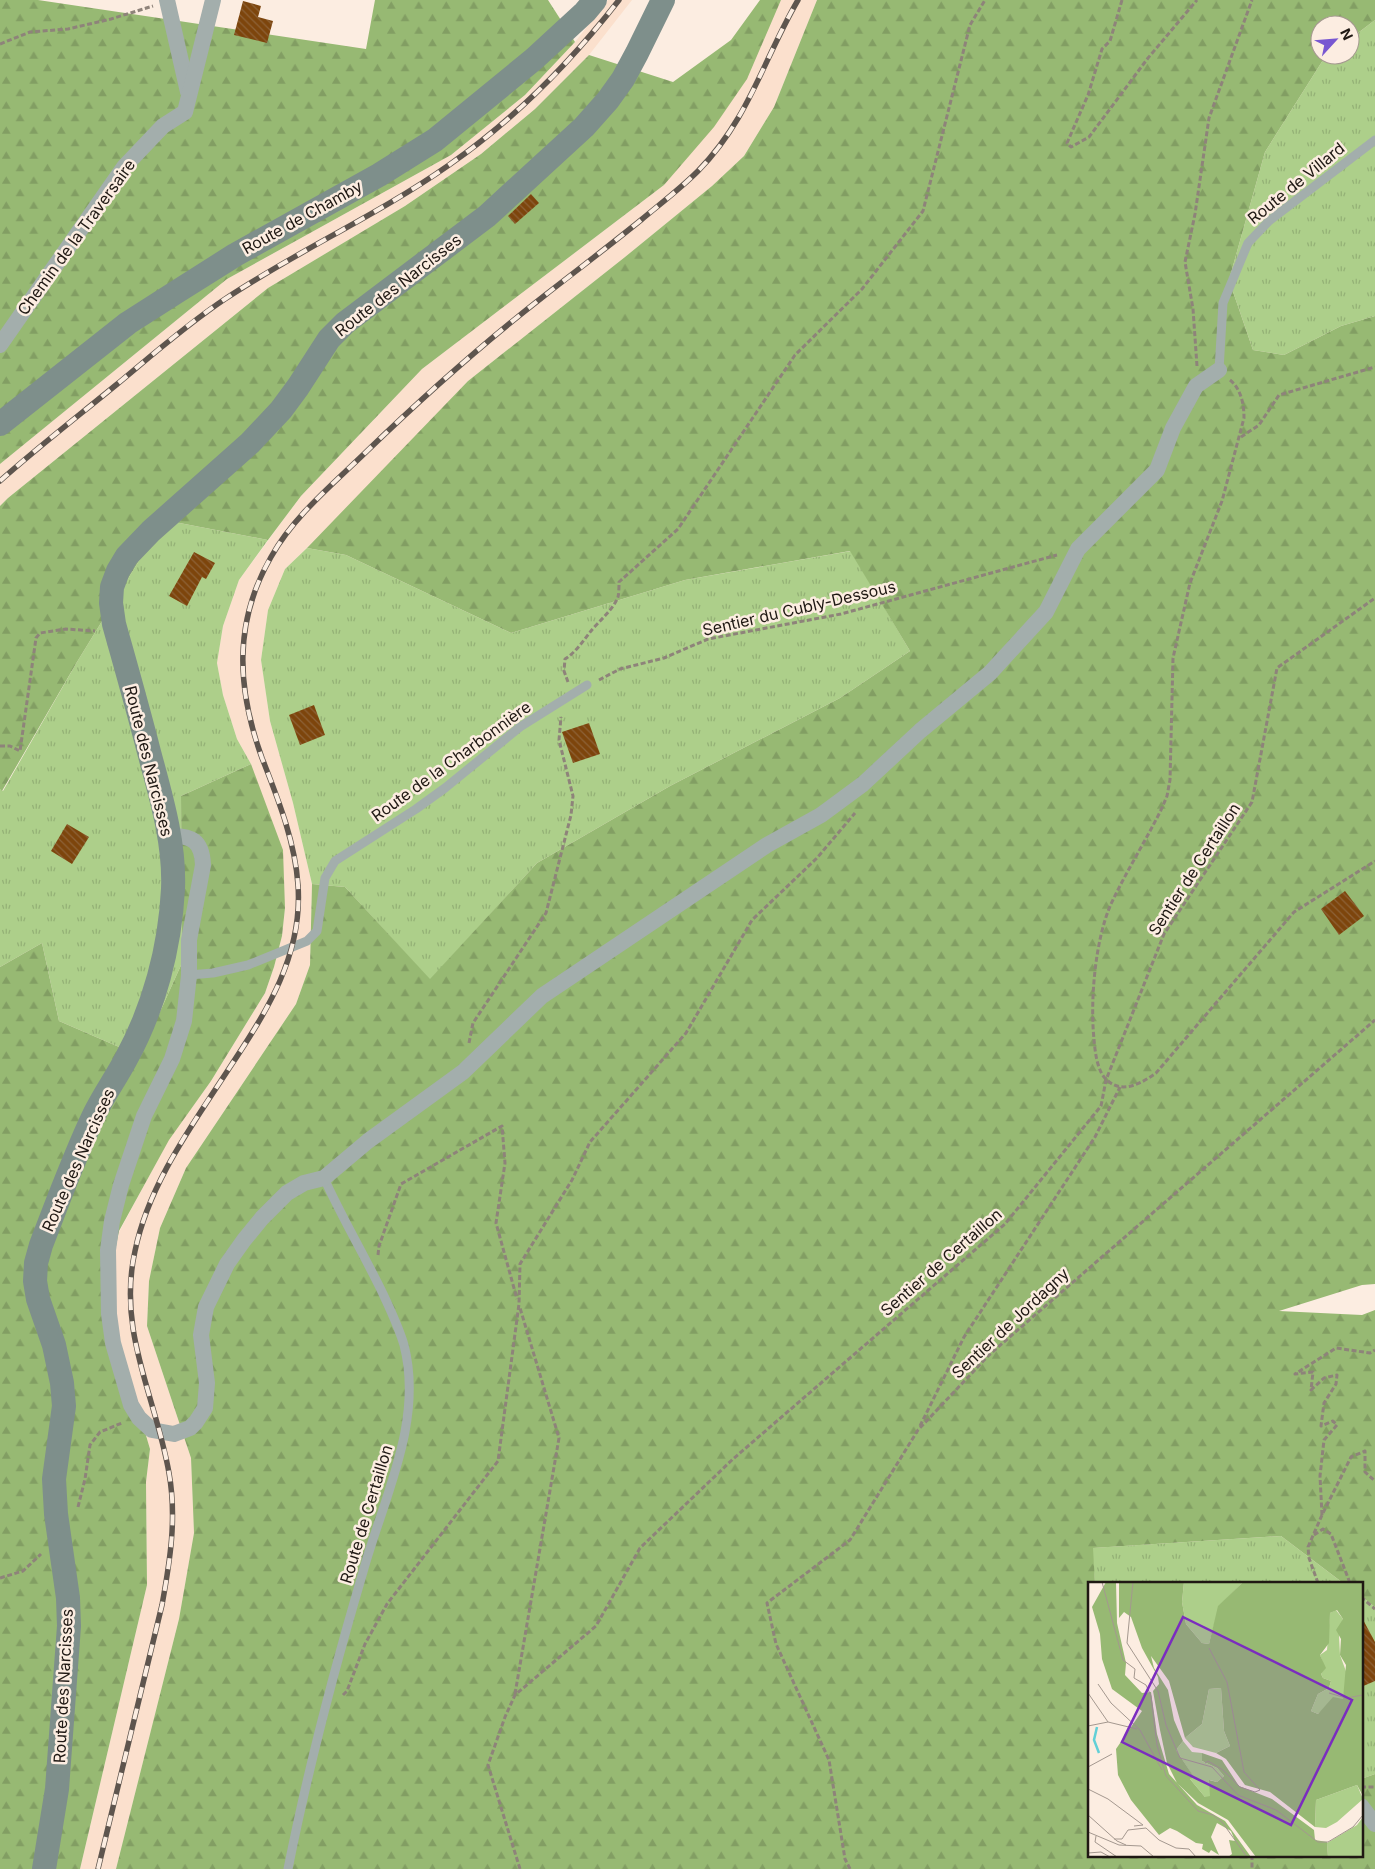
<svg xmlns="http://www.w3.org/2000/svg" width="1375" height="1869" viewBox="0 0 1375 1869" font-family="Inter,sans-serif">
	<defs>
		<pattern id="grass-tufts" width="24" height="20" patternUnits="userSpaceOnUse" patternTransform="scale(1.25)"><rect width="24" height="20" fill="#adcf8a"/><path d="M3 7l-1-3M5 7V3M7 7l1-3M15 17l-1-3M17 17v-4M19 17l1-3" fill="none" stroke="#94b176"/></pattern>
		<pattern id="forest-firs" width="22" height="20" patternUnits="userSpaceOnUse" patternTransform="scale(1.25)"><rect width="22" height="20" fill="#97b973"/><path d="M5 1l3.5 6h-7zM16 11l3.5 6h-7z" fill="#829e63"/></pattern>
		<pattern id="building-back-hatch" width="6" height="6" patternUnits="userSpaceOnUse" patternTransform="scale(1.25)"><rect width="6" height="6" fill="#7d450c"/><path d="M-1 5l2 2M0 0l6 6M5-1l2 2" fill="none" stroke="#8d6237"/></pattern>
	</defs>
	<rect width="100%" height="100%" fill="#fcede1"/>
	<g fill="#fbe0cd">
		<polygon points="608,0 632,0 589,55 535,109 481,154 405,206 268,288 8,498 0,506 0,464 227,279 451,155 525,95 575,42"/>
		<polygon points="781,0 817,0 774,107 744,156 712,186 625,257 468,381 329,527 285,569 268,610 261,660 270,721 293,803 312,884 310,965 296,1004 186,1168 160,1228 149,1281 147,1326 191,1458 194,1533 179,1619 116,1869 80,1869 147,1585 146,1482 150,1449 119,1344 112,1267 119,1232 169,1139 211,1081 265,993 274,967 282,936 285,908 251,764 237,739 223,695 217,663 223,626 239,580 301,496 422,369 664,185 773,16"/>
	</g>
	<g fill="url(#grass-tufts)">
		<polygon points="1375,20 1375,316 1341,326 1284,355 1253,350 1229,280 1265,152 1323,60 1329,55 1350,55 1350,39"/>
		<polygon points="164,520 268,540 239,580 223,626 217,663 223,695 237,739 251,764 181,796 182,963 140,1056 59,1021 42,943 0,967 0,789 3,791 77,662"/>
		<polygon points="307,548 346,555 511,633 685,580 851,551 910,651 840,698 670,786 537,863 430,980 345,887 312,884 293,803 270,721 261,660 268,610 285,569"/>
		<polygon points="1281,1536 1343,1583 1095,1583 1092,1548"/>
		<polygon points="1361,1596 1375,1607 1375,1774 1361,1779"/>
	</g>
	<g fill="url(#forest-firs)">
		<polygon points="0,0 38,0 366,49 375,0 548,0 575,42 525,95 451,155 227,279 0,464"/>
		<polygon points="760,0 781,0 747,79 714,127 664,185 422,369 301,496 268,540 164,520 77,662 2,791 0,789 0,506 8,498 268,288 405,206 481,154 535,109 589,55 673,82 731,40"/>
		<polygon points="817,0 1375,0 1375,20 1350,39 1350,25 1320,25 1320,55 1329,55 1323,60 1265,152 1229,280 1253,350 1284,355 1341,326 1375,316 1375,1284 1362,1285 1279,1311 1362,1315 1375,1310 1375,1607 1361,1596 1361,1583 1343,1583 1281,1536 1093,1548 1095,1583 1089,1583 1089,1855 1361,1855 1361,1779 1375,1774 1375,1869 116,1869 179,1619 194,1533 191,1458 147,1326 149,1281 160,1228 186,1168 296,1004 310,965 312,884 345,887 430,979 537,863 670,786 840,698 910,651 850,551 685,580 511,633 346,555 307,548 468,381 625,257 712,186 744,156 774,107"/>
		<polygon points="251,764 283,850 285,908 282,936 274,967 265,993 211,1081 169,1140 119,1231 112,1267 119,1344 150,1449 146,1482 147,1585 80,1869 0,1869 0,967 42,943 59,1021 140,1056 182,963 181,796"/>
	</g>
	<g fill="url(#building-back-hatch)">
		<polygon points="243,1 261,6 258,17 273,21 267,43 234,35"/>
		<polygon points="531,194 539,203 515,224 508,216"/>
		<polygon points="194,552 215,563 206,579 202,577 187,606 169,596"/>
		<polygon points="314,705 325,735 300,745 289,715"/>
		<polygon points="589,723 600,754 573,763 562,732"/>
		<polygon points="67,824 89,837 72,864 51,851"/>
		<polygon points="1345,891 1364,916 1339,935 1321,909"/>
		<polygon points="1361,1616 1375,1642 1375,1681 1361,1687"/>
	</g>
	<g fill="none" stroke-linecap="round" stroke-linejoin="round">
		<g stroke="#8e837a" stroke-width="3" stroke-dasharray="5 2.5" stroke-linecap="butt">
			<polyline points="1122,0 1110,41 1102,49 1088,95 1067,143 1071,147 1089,137 1148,58 1197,0"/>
			<polyline points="0,44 30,32 68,29 111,19 153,6"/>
			<polyline points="1197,366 1193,309 1185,262 1195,214 1209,118 1252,0"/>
			<path d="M1230,380C1241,389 1244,404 1244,418L1222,501L1190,583L1173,658L1170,780L1167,796L1161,810C1145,842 1126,872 1111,904C1095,940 1090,1001 1094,1039C1095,1051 1097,1073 1108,1081C1123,1094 1142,1083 1156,1073L1294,912L1375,861"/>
			<polyline points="1241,437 1259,425 1279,395 1375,367"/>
			<polyline points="599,680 620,669 664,658 708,639 841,614 1057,555"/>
			<path d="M568,682L564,671L565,659C576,652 583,641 591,631C599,621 613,610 618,597C619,593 619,586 619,582L678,529L795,355L862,289L923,211L970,25L985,0"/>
			<polyline points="0,746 10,746 20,751 36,638 40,633 66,629 95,631"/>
			<polyline points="469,1043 473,1023 546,913 571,815 573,796 559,740 561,717"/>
			<polyline points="378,1255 379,1246 401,1184 502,1126 505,1163 496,1223 517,1299"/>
			<polyline points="920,1426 964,1337 1095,1137 1120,1087"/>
			<polyline points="78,1507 85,1479 90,1445 100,1432 122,1423"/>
			<polyline points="1322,1515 1320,1476 1324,1440 1337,1425 1333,1421 1321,1426 1324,1403 1336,1384 1337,1375 1324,1378 1311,1390 1313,1372 1295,1374 1336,1348 1370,1353 1375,1350"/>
			<polyline points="1314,1535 1323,1529 1331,1534 1350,1583"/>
			<polyline points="0,1578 23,1571 41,1554"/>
			<polyline points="1318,1583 1309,1558 1308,1547 1322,1515 1351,1457 1365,1451 1365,1472 1375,1481"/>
			<polyline points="1361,1597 1375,1609"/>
			<polyline points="515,1694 559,1438 520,1308"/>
			<polyline points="343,1695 347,1691 365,1644 387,1604 498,1461 519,1304 520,1264 572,1180 590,1142 686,1033 752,920 817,858 855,813"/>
			<polyline points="1361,1787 1375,1787"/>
			<polyline points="1252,1855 1252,1869"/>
			<polyline points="520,1869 488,1765 505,1717 515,1695 596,1626 640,1548 733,1459 1005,1224 1101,1106 1106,1080 1164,934 1252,802 1277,668 1375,598"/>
			<polyline points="850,1869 845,1859 829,1760 776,1644 767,1603 850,1540 918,1430 989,1355 1375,1020"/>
		</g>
		<g stroke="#a3aeac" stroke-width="9">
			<polyline points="1219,370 1223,303 1248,243 1269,221 1375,140"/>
			<polyline points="189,975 213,973 248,965 307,941 317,931 325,878 335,861 416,809 445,788 520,727 587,685"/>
			<path d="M288,1869C308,1769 334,1670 363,1572C383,1499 424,1422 404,1345C399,1328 391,1311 384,1296C365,1256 342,1218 324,1178"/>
		</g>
		<g stroke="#a3aeac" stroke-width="16">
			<polyline points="167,0 188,92"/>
			<polyline points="0,345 124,167 163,126 185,112 213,0"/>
			<path d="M169,836C192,835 202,841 203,865L189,940V975L184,1021L172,1059L144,1116L121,1185L112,1221L108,1250L109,1314L113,1343L131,1405L139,1418L152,1430L174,1434L190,1428L196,1422L205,1408L207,1383L201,1335L206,1307L227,1264L244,1240L262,1218L287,1193L304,1183L324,1178L368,1141L463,1072L542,996L767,845L821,815L863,784L920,731L990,673L1046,612L1078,549L1157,470L1173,428L1196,386L1219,370"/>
			<polyline points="1361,1806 1375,1824"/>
		</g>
		<g stroke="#7e8f8b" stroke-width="24">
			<polyline points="0,424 128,323 178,291 235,255 379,175 435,140 534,59 585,12 595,0"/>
			<path d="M44,1869L57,1789L69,1626L68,1598L56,1514L54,1479L64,1406L62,1383L54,1345L38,1299L35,1281L36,1263L41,1245C58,1201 74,1157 94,1115C103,1096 116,1078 126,1059C154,1008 170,948 173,889C175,843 161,797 149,752C138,709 126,667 114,624L111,603L112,587L118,571L127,556L151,531L250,443L281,410L298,387L329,339L345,323L487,216L584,127L608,100L623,79L637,53L663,0"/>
		</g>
		<defs>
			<g id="rail">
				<path d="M0,481C37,448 77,417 116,385C151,356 186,325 225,299C297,251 378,215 449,165C515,119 570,63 619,0"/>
				<path d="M98,1869L162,1605C170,1561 177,1518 169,1473C156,1397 117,1332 135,1251C149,1183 193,1124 230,1067C267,1011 303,955 298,885C295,841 278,799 262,758C237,689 233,623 271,557C294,516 332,485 366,452C423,397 481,345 544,296C576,271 609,246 641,220C660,204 680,189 698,171C749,119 763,60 798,0"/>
			</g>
		</defs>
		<use href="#rail" stroke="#5e554e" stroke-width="5.5"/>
		<use href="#rail" stroke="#fcede1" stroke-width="4" stroke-dasharray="11" stroke-linecap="butt"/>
	</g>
	<g text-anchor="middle" stroke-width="5" stroke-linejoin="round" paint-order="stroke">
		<g font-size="16" fill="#1f1813" stroke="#fcede1">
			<text transform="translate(1296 183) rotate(-39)" y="6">Route de Villard</text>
			<text transform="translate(302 217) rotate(-29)" y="6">Route de Chamby</text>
			<text transform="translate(76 237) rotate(-54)" y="6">Chemin de la Traversaire</text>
			<text transform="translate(398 285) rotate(-38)" y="6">Route des Narcisses</text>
			<text transform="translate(799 608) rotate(-13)" y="6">Sentier du Cubly-Dessous</text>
			<text transform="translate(149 761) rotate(76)" y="6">Route des Narcisses</text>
			<text transform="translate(451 761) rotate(-36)" y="6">Route de la Charbonnière</text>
			<text transform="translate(1194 869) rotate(-57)" y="6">Sentier de Certaillon</text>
			<text transform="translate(78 1160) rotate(-66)" y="6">Route des Narcisses</text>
			<text transform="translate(941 1262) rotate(-41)" y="6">Sentier de Certaillon</text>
			<text transform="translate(1010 1323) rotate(-43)" y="6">Sentier de Jordagny</text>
			<text transform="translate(366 1514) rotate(-73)" y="6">Route de Certaillon</text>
			<text transform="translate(63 1686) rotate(-87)" y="6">Route des Narcisses</text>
		</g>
	</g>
	<g transform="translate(1088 1582)">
		<rect width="275" height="275" fill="#fcede1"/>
		<path d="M96,0H155L131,24L121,62L114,61L98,42L94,20ZM248,28L255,37L251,54L252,73L259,92L255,117L243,121L230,132L223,129L230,112L241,106L243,99L235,96L233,92L237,86L232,73L239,68L242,31ZM133,106L136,149L142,164L128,171L105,165L97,156L114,142L121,107ZM95,159L104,170L114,171V179L129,186L136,194L129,200L122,198V215H117L102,197L105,194L88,168ZM269,203L275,217L249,240L238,246L227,245L228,218ZM275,235V275H240L239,261L269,243Z" fill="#adcf8a"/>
		<path d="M18,0H28L29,41L38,81L37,93L54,111L63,110L69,152L81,192L109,223L137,239L163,275H140L144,272L141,258L147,259L143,249L129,241L123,255L131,273L123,268L121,271L114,267L115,262L108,261L89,249L82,246L71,253L43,218L30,193L28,167L54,129L24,107L14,77L12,52L4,25ZM31,0H96L94,20L98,42L114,61L121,62L130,24L155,0H275V214L269,203L228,218L227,245L182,210L157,203L138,177L128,171L142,164L136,149L133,106L121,107L114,142L97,156L81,99L63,74L66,86L80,108L86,138L95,159L88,168L106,195L102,197L117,215L122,214L121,198L129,200L136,194L129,186L114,179V171L134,178L151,204L184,217L226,248L227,258L239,260L240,275H168L140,238L110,221L89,201L79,181L72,148L65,109L71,102L70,95L54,66L43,35L36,30L31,36ZM249,28L255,37L248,48L253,57L252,73L258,83L255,117L245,115L230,132L223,129L230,112L241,106L243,99L235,96L233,92L238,86L232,73L241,61L242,31Z" fill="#97b973" fill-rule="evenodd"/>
		<path fill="none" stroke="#62d0d7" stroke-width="2.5" d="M9,145L6,158L11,171"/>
		<path fill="none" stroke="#a4988f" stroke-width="1" d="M14,0L35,78L47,87M45,0L39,61L70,109L78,143L92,176L124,185L150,213L188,228L230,260H240L265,245L275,233M47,87L46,96L58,103L63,114L69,163L78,194L110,229L125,233L134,240L159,275M10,102L23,121L52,148L74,188M0,111L20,140M241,111L258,116L275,113M0,144L20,140L49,147M117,181L120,179L135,188L152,205L167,210L172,208L156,190L139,100L121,66M0,185L24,172M0,207L20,217L55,243L46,244M0,233L29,259L38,263M0,250L31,263L53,264L66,275M8,254L7,260L29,275M26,257H34L40,248L58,246L71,258L88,266L101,267L108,275M0,271L13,270L22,275"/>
		<path fill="#7b2cbf" fill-opacity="0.15" stroke="#7b2cbf" stroke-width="2.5" d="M95,35L264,118L203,243L34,160Z"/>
		<rect width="275" height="275" fill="none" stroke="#1f1813" stroke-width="2.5"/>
	</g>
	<g transform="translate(1335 40) rotate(64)"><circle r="24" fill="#fcede1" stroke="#a4988f"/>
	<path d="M0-4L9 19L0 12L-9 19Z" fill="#7857d1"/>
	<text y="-8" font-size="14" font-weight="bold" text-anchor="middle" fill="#1f1813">N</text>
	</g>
</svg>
